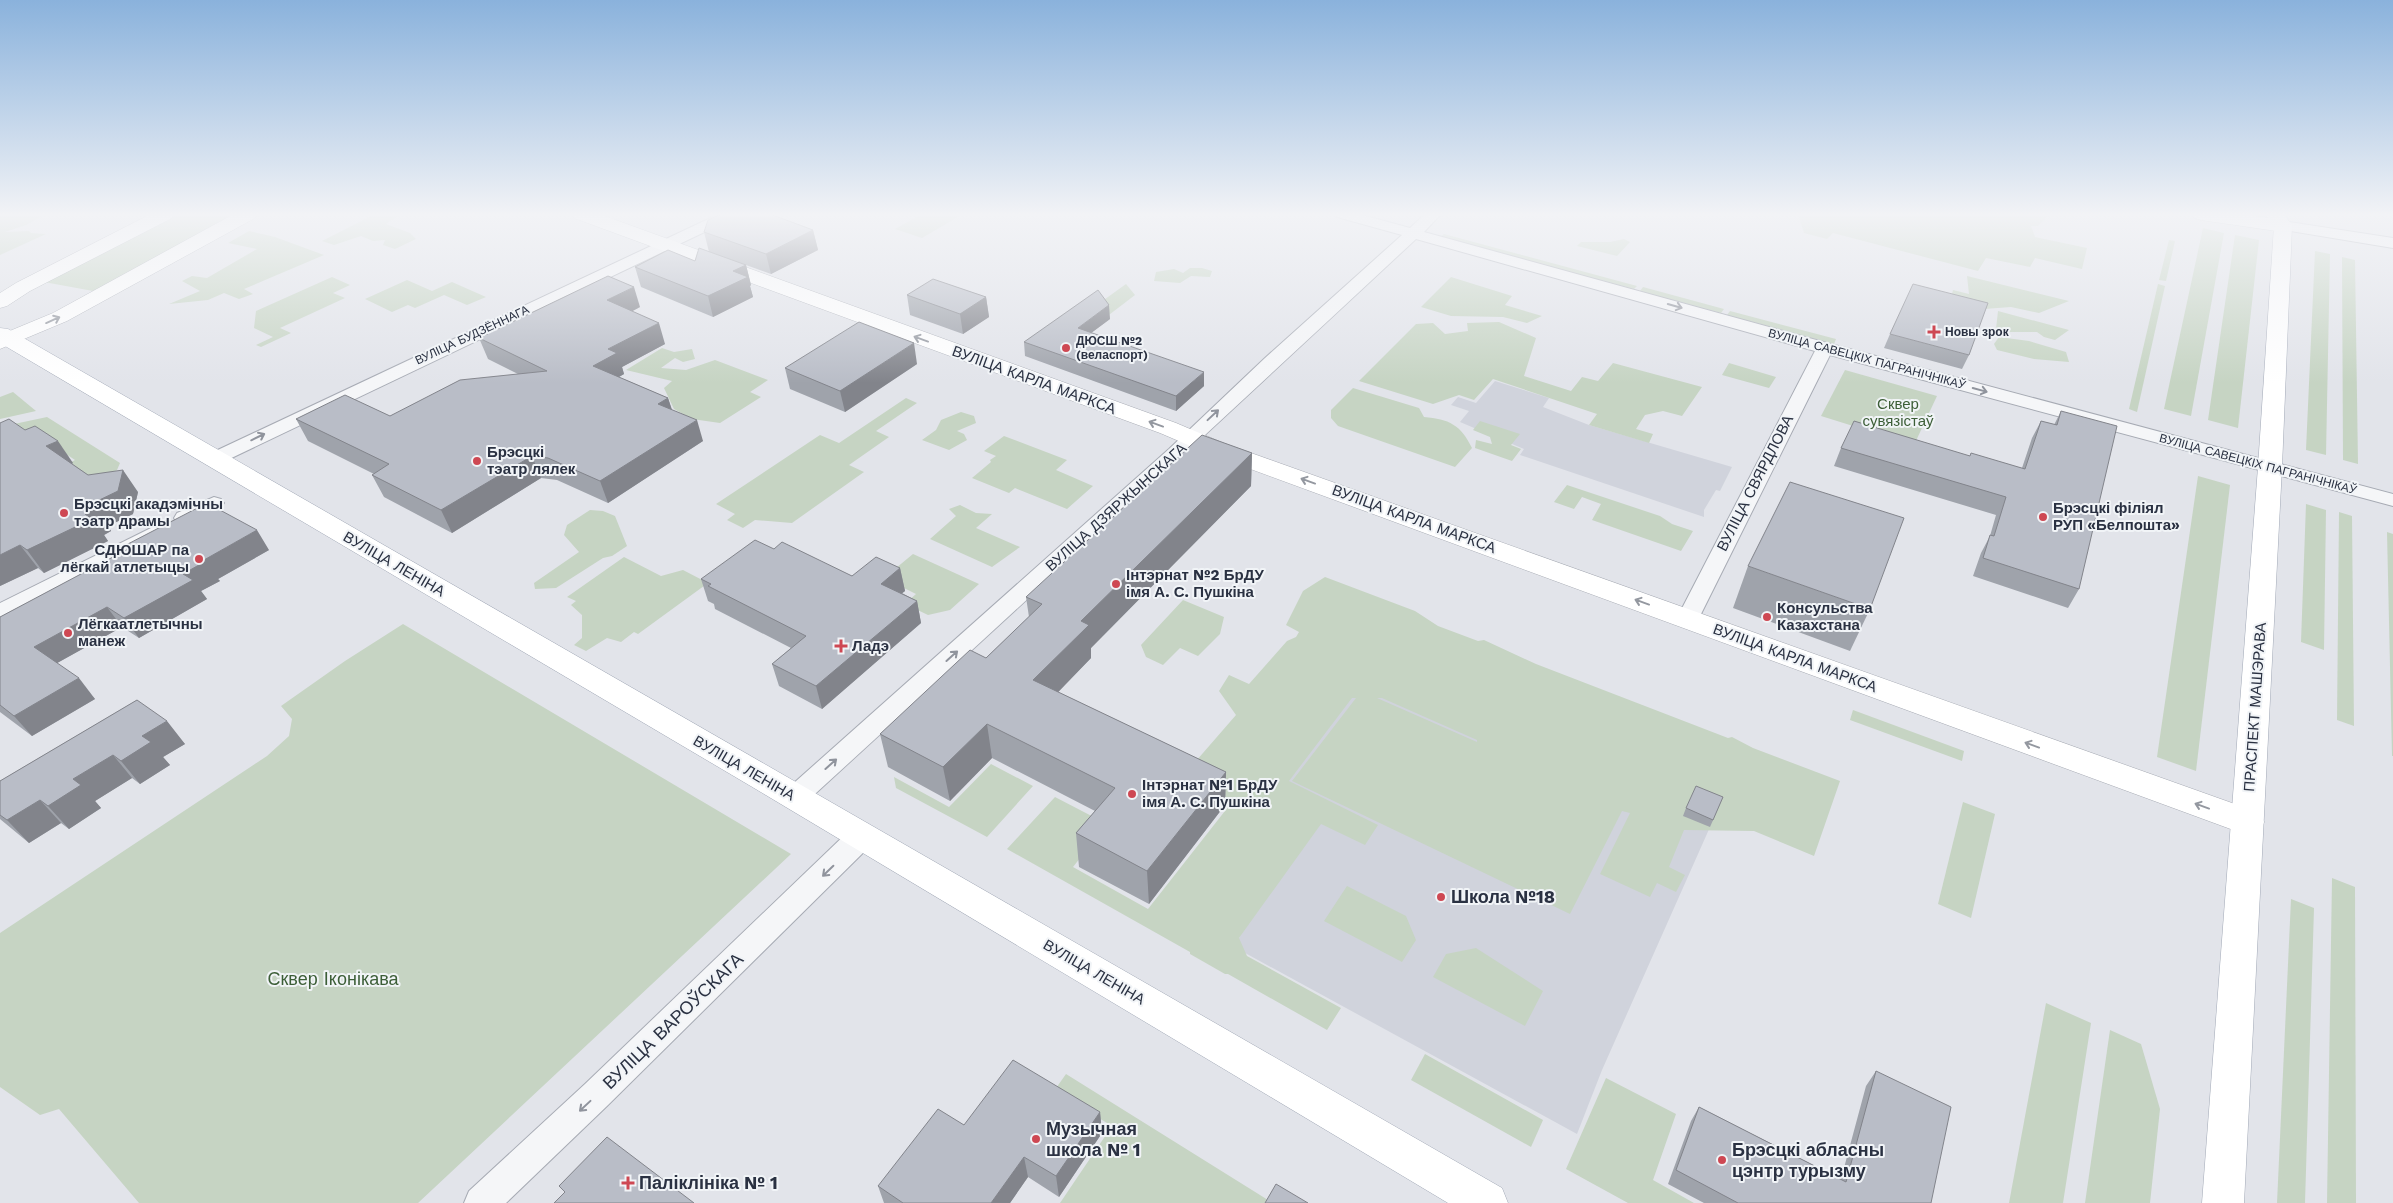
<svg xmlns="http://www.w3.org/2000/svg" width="2393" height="1203" viewBox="0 0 2393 1203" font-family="'Work Sans',sans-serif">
	<rect width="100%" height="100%" fill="#e2e4ea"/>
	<g fill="#d0d3dc">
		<polygon points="1495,381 1549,398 1543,407 1589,425 1732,467 1720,491 1716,490 1704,510 1704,517 1520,455 1524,449 1460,422 1469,411 1451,405 1458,397 1476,403"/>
		<polygon points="1366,677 1710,827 1602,1070 1577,1134 1236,948 1288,781"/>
	</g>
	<g fill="#c6d4c3" fill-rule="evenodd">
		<polygon points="3,214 46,214 26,225 5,232 29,231 31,233 46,234 0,255 0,216"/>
		<polygon points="176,214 235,214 93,291 44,282"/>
		<polygon points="375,214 400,214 386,224 410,233 416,239 395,249 383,245 385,240 373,241 361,236 334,245 322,241"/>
		<polygon points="922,214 963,214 922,238 895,229"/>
		<polygon points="1798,214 2044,214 2047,217 2038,226 2031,226 2035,237 2087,248 2082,269 2035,258 2030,267 1986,258 1978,271 1833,233 1827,239 1804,233"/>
		<polygon points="2203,228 2224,233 2191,416 2164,409"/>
		<polygon points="249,231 275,237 324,255 244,289 253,294 239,299 224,293 208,300 169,304 200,291 182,281 192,276 207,278 257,249 228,243"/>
		<polygon points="1444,234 1637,286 1634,289 1440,237"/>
		<polygon points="2235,235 2259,240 2238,428 2208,420"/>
		<polygon points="1624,239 1630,242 1617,256 1577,246 1581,242 1610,242"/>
		<polygon points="2169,240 2175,241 2166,281 2159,280"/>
		<polygon points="2315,251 2330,254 2326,455 2306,450"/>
		<polygon points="2342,257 2355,260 2358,464 2343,460"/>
		<polygon points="1190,268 1202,268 1212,271 1210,277 1191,276 1180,283 1154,281 1156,272 1174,269 1183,273"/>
		<polygon points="1967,276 2069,301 2039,313 2011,307 1984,309 1951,298 1953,290 1969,294"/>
		<polygon points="332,277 350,285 333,293 345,298 280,328 291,333 261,347 256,345 273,337 254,328 256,311"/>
		<polygon points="1451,277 1512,296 1505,305 1542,316 1527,323 1503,317 1451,316 1421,307"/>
		<polygon points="407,280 432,291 452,282 486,297 467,305 444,295 415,308 408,305 392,312 365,299"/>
		<polygon points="1126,284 1135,295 1101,321 1083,315"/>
		<polygon points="2158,284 2165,286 2137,412 2129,409"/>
		<polygon points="1643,287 1724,309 1721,313 1640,291"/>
		<polygon points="1730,311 1836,339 1834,344 1727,315"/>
		<polygon points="1998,311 2069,330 2055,340 2044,337 2037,332 2001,332 1996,329"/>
		<polygon points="1499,322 1536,338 1524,376 1571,391 1582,377 1598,381 1613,363 1702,387 1682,416 1663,411 1645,415 1636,429 1653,434 1649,443 1589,425 1597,414 1493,379 1474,400 1459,395 1433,404 1359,381 1416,324 1433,323 1445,334 1468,331 1467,323"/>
		<polygon points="1999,337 2029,341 2066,352 2069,362 2034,359 1997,350 1994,344"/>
		<polygon points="662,348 674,352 692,349 695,359 683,362 675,358 661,368 686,370 715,360 768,380 750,392 761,397 720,423 692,419 674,409 664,388 672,381 626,370"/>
		<polygon points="1729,363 1776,377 1769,388 1722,375"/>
		<polygon points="1845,370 1937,396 1914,445 1821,416"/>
		<path d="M1353,388L1419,408L1424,417C1449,419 1461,425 1472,448L1455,467L1338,426L1331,418V410Z"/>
		<polygon points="13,392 36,411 0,419 0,397"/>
		<polygon points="906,398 917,403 876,431 889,437 849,465 864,472 792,523 755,520 743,528 727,520 735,514 716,504 820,435 839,443"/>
		<polygon points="961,412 974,416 976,423 957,431 964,434 967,440 949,450 922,440 936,430 941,420"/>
		<polygon points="47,417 120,463 117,470 92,485 64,466 75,460 51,444 0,427"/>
		<polygon points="1480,421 1520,434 1511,445 1521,449 1512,461 1475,448 1476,440 1492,444 1490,437 1473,430"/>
		<polygon points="1004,436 1067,460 1056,470 1093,486 1067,509 1015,488 1009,493 972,478 991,462 990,460 996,456 984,451"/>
		<polygon points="2198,476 2230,485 2196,771 2157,757"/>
		<polygon points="1567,485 1660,516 1672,524 1693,531 1681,551 1592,520 1601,504 1582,497 1574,509 1554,502"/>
		<polygon points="2306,504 2326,510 2324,650 2301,642"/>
		<polygon points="960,505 976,513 992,514 976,528 1020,547 992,567 930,539 956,516 949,509"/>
		<polygon points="590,510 603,511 615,516 627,546 612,556 603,558 556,588 535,589 534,583 579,552 564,535 567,525"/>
		<polygon points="2339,512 2352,516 2354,726 2337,720"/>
		<polygon points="2387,532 2393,534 2393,756 2392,756"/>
		<polygon points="913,554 979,584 950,610 928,615 905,604 916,594 884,578"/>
		<polygon points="624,557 661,576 683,570 708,583 638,634 634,632 621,642 607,638 586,651 574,645 582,638 582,615 571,605 576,601 567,597"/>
		<path d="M1325,577L1415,611L1438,626L1478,641L1484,640L1536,664L1728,738L1732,737L1753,748L1840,781L1814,856L1754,831L1684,830L1669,867L1685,875L1676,892L1657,883L1650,897L1600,874L1630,813L1622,811L1570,914L1292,781L1356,698H1352L1289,781L1378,825L1365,845L1321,824L1239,938L1247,956L1341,1008L1327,1030L1228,974H1225L1190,954V952L1007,849L1055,797L1107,824L1073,867L1148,909L1232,802L1183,776L1236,715L1219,691L1229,675L1249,684L1287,641L1296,637L1299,632L1286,625L1303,591ZM1377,698H1382L1477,740V742Z"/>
		<polygon points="1183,600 1224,617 1220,634 1198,656 1180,648 1163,665 1146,657 1141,645"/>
		<polygon points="403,624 791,854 418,1203 139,1203 59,1109 40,1115 0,1087 0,933 267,756 289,736 292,719 281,706 345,661"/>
		<polygon points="1853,710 1964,751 1962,761 1850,720"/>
		<polygon points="991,764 1033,786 987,837 896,788 894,777 949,807"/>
		<polygon points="1963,802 1995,814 1971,918 1938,904"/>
		<polygon points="2332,878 2355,887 2356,1203 2327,1203"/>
		<polygon points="1347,886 1406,916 1416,940 1402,962 1324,921"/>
		<polygon points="2291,899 2314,908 2305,1203 2277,1203"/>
		<polygon points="1476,948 1543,991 1525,1026 1433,977 1446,954"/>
		<polygon points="2046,1003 2091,1023 2063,1203 2009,1203"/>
		<polygon points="2110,1030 2141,1044 2160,1109 2150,1203 2085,1203"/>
		<polygon points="1425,1054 1543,1120 1531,1147 1411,1080"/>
		<polygon points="1066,1074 1273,1203 1060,1203 1112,1126 1054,1091"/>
		<polygon points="1606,1078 1676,1114 1653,1180 1694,1203 1628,1203 1566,1169"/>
	</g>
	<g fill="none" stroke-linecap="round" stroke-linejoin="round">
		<defs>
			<g id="street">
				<polygon points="719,214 738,214 736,217 221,463 214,465 207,463 204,459 207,455"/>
				<path d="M1335,214H1359L1410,228L1425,214H1441L1424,232L1831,344L2393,494V506L1830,355L1699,618L1696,623L1688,626L1680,623L1677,618L1815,351L1416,239C1213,428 1009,617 804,804L795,807L786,804L782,797L786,790L1169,449L1265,358L1402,235L1337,217Z"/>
				<polygon points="2283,221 2393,238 2393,248 2278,229 2275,226"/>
				<polygon points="214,497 221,499 224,503 221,507 191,523 184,524 177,523 174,518 177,513"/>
				<polygon points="153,527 160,529 164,534 160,539 0,620 0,603"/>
				<polygon points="862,825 872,828 875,836 872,844 607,1106 506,1203 464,1203 469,1191 585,1084 852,828"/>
			</g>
			<g id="secondary">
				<polygon points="151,214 174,214 172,218 30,291 7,306 0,308 0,293 16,283"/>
				<polygon points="234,214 257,214 255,218 67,321 0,349 0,335 53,313"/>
				<polygon points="572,214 599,214 1176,423 1223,443 2260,813 2264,822 2260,831 2248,835 2236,831 1207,453 1160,433 574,218"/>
				<polygon points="2192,214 2240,214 2283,220 2290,222 2292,226 2290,230 2283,232 2201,220 2194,218"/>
			</g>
			<g id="primary">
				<polygon points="2265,214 2284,214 2292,226 2282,467 2244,1203 2202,1203 2258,467 2274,226"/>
				<polygon points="0,328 8,329 1502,1188 1508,1203 1448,1203 754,788 0,343"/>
			</g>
		</defs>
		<use href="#street" stroke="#a7abb4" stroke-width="2"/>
		<use href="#secondary" stroke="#a7abb4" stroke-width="1"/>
		<use href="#primary" stroke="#a1a8b6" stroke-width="1"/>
		<use href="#street" fill="#f5f6f8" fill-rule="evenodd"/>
		<use href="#secondary" fill="#fff" fill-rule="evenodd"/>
		<use href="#primary" fill="#fff" fill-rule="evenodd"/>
	</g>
	<g fill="#9fa3ab">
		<polygon points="813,230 818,250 771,274 746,265 751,285 750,286 753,297 713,317 641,287 635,267 695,261 709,252 704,232"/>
		<polygon points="907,295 986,297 989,317 963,334 910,315"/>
		<polygon points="640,307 632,311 665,344 622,367 624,374 619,377 668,398 672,410 703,441 608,503 557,480 541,478 452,533 384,497 372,475 374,474 308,441 296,419 390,416 518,374 488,359 479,338"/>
		<polygon points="1110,319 1091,333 1204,386 1176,411 1025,356 1024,342"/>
		<polygon points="1890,334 1969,355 1962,369 1884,348"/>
		<polygon points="917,364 845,412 790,389 785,368"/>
		<polygon points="2061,411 2079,589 2068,608 1973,576 1981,553 1990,536 1996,515 1834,466 1841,448 1970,456 2022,468 2032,438 2041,421 2054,425"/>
		<polygon points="0,423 73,463 72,464 88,475 138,492 133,514 108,526 111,531 104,535 108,541 44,573 38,568 0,586"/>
		<polygon points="1252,453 1251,486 1091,648 1091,658 1058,692 1226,772 1225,805 1149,904 1079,867 1076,833 1095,811 992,758 950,801 888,767 880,734 986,658 1029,617 1026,597"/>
		<polygon points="124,546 269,550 218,579 220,581 201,591 207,599 139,638 122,627 57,663 95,699 32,736 0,712 0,617 127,550"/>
		<polygon points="774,549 852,576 900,568 905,591 902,593 917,601 921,623 822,709 779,686 772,664 791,648 715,609 714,604 708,601 701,579"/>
		<polygon points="1748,566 1870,609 1850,651 1733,608"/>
		<polygon points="137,700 185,744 163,757 170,765 140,784 132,778 95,801 101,808 69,829 61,823 29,843 0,819 0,781"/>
		<polygon points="1723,797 1710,827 1683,816 1686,808"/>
		<polygon points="1876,1071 1931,1203 1704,1203 1668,1184 1691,1121 1699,1107 1841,1179 1866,1086"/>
		<polygon points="1100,1112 1102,1133 1059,1197 1028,1177 1010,1203 884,1203 878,1186 964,1125"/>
	</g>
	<g fill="#82848b">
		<polygon points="813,230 818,250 771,274 766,254"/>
		<polygon points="746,265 751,285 750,286 753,297 713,317 708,296 733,271"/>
		<polygon points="634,287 640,307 614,321 607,300"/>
		<polygon points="986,297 989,317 963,334 960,314"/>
		<polygon points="1109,305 1110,319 1079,342 1078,328"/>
		<polygon points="659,323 665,344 622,367 624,374 601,387 593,366 608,349"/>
		<polygon points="914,343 917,364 845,412 840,391"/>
		<polygon points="1204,372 1204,386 1176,411 1176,396"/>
		<polygon points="668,398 675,419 658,404"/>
		<polygon points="697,420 703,441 608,503 600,481"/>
		<polygon points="58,441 73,463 62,468 46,446"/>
		<polygon points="1252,453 1251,486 1091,648 1091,658 1037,714 1033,680 1081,621"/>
		<polygon points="532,456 541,478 452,533 441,510"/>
		<polygon points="123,470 138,492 133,514 108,526 111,531 104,535 108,541 44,573 27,550 85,514 89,505"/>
		<polygon points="257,530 269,550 218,579 220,581 201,591 207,599 139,638 124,618 183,574 204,560"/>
		<polygon points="20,545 38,568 0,586 0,555"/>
		<polygon points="900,568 905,591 886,606 881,584"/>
		<polygon points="917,601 921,623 822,709 816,686"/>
		<polygon points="107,607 122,627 50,667 34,647"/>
		<polygon points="79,678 95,699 32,736 14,716"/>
		<polygon points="167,721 185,744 163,757 170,765 140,784 121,761 142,736"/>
		<polygon points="987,724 992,758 950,801 943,767"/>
		<polygon points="113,755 132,778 95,801 101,808 69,829 48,806 73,779"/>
		<polygon points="1226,772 1225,805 1149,904 1147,871"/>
		<polygon points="40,800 61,823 29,843 7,820"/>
		<polygon points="1100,1112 1102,1133 1059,1197 1056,1176"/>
		<polygon points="1024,1157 1028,1177 1010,1203 991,1203"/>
	</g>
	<g fill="#b9bdc7" stroke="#82848b">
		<polygon points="721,214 770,214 813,230 766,254 704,232 708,220"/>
		<polygon points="699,248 746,265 733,271 748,277 708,296 635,267 668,250 695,261"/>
		<polygon points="608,276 634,287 607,300 659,323 608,349 617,353 593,366 668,398 658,404 697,420 600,481 548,458 532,456 441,510 372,475 389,464 296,419 345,395 390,416 460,380 547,371 479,338"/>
		<polygon points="933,279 986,297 960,314 907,295"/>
		<polygon points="1913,284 1988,303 1969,355 1890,334"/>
		<polygon points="1098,290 1109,305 1078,328 1204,372 1176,396 1024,342"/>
		<polygon points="859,322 914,343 840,391 785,368"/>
		<polygon points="2061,411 2117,426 2079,589 1983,558 1990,535 1994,536 2006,497 1841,448 1854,421 1970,456 1971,453 2025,469 2041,421 2057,425"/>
		<polygon points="9,419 25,430 35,426 58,441 46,446 88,475 123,470 118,491 89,505 95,509 85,514 92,519 27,550 20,545 0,555 0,423"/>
		<polygon points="1202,435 1252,453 1081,621 1089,625 1033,680 1226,772 1147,871 1076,833 1115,788 987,724 943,767 880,734 970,650 986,658 1042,604 1026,597"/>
		<polygon points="1790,482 1904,518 1870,609 1748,566"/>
		<polygon points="207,503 257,530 204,560 206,561 183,574 193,580 124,618 107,607 34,647 79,678 14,716 0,705 0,617 128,549 124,546"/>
		<polygon points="755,540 774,549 782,542 852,576 876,557 900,568 881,584 917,601 816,686 772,664 806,636 708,586 711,584 701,579"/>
		<polygon points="137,700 167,721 142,736 151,742 121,761 113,755 73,779 81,785 48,806 40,800 7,820 0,815 0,781"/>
		<polygon points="1696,786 1723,797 1713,820 1686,808"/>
		<polygon points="1013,1060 1100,1112 1056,1176 1024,1157 991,1203 903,1203 878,1186 938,1109 964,1125"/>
		<polygon points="1876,1071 1951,1107 1931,1203 1738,1203 1676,1170 1699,1107 1846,1182"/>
		<polygon points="607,1137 694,1203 554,1203 565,1192 559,1186"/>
		<polygon points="1276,1184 1308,1203 1265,1203"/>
	</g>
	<defs><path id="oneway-shaft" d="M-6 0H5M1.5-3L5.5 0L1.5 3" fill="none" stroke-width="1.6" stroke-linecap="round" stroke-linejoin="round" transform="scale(1.25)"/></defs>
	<g stroke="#90949d">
		<use href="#oneway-shaft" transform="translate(1675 306) rotate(16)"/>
		<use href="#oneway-shaft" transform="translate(1980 390) rotate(15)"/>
		<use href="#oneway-shaft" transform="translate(1213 415) rotate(-43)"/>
		<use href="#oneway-shaft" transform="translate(258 437) rotate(-26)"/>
		<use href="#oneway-shaft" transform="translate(952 656) rotate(-42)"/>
		<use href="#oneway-shaft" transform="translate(831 764) rotate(-42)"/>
		<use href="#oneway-shaft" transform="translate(828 871) rotate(136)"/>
		<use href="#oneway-shaft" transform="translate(585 1106) rotate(137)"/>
	</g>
	<g stroke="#9498a0">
		<use href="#oneway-shaft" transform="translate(53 320) rotate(-24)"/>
		<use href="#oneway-shaft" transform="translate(921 339) rotate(-160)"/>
		<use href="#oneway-shaft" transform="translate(1156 424) rotate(-160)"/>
		<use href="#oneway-shaft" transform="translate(1308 481) rotate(-160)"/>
		<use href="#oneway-shaft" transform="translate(1642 602) rotate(-160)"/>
		<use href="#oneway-shaft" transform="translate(2032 745) rotate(-160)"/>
		<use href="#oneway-shaft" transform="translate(2202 806) rotate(-160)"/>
	</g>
	<linearGradient id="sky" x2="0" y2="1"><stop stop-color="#8ab2dc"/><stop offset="0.56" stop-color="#f2f3f6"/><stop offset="1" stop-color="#f2f3f6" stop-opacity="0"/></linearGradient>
	<rect width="2393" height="383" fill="url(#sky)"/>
	<g fill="#ce4853" stroke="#f1f4f7" stroke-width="2">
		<path d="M1931.5 324.5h5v5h5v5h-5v5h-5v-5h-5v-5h5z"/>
		<circle cx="1066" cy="348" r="5"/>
		<circle cx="477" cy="461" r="5"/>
		<circle cx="64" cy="513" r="5"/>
		<circle cx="2043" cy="517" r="5"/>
		<circle cx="199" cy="559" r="5"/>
		<circle cx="1116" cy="584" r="5"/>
		<circle cx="1767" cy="617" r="5"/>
		<circle cx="68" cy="633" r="5"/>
		<path d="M838.5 638.5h5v5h5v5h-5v5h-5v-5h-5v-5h5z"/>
		<circle cx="1132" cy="794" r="5"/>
		<circle cx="1441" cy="897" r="5"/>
		<circle cx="1036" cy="1139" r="5"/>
		<circle cx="1722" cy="1160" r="5"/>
		<path d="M625.5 1175.5h5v5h5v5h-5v5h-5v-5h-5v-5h5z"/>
	</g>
	<g text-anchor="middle" stroke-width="4" stroke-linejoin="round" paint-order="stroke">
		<g font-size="12" font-weight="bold" fill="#2a3142" stroke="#f1f4f7" text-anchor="start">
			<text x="1945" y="336">Новы зрок</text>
			<text x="1076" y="345">ДЮСШ №2<tspan x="1076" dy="14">(веласпорт)</tspan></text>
		</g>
		<g font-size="12" fill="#2a3142" stroke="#f1f4f7">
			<text transform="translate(472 335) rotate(-25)" y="4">ВУЛІЦА БУДЗЁННАГА</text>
			<text transform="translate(1867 359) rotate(15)" y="4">ВУЛІЦА САВЕЦКІХ ПАГРАНІЧНІКАЎ</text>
			<text transform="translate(2258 464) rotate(15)" y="4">ВУЛІЦА САВЕЦКІХ ПАГРАНІЧНІКАЎ</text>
		</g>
		<g font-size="15" fill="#2a3142" stroke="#f1f4f7">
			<text transform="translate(1034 380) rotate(20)" y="5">ВУЛІЦА КАРЛА МАРКСА</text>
			<text transform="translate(1755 483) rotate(-63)" y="5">ВУЛІЦА СВЯРДЛОВА</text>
			<text transform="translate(1116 507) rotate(-42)" y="5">ВУЛІЦА ДЗЯРЖЫНСКАГА</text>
			<text transform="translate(1414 519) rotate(20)" y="5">ВУЛІЦА КАРЛА МАРКСА</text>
			<text transform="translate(394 564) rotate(30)" y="5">ВУЛІЦА ЛЕНІНА</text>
			<text transform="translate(1795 658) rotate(20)" y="5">ВУЛІЦА КАРЛА МАРКСА</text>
			<text transform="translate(2255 707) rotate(-86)" y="5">ПРАСПЕКТ МАШЭРАВА</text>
			<text transform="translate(744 768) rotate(30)" y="5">ВУЛІЦА ЛЕНІНА</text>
			<text transform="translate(1094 972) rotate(30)" y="5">ВУЛІЦА ЛЕНІНА</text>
		</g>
		<g font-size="15" fill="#3c5e37" stroke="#f1f4f7">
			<text x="1898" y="409">Сквер<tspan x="1898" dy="17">сувязістаў</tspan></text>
		</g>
		<g font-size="15" font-weight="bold" fill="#2a3142" stroke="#f1f4f7" text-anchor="start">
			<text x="487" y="457">Брэсцкі<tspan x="487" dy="17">тэатр лялек</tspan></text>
			<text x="74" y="509">Брэсцкі акадэмічны<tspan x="74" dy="17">тэатр драмы</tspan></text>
			<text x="2053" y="513">Брэсцкі філіял<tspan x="2053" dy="17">РУП «Белпошта»</tspan></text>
			<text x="189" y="555" text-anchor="end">СДЮШАР па<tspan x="189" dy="17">лёгкай атлетыцы</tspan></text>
			<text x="1126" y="580">Інтэрнат №2 БрДУ<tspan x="1126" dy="17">імя А. С. Пушкіна</tspan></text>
			<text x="1777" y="613">Консульства<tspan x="1777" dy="17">Казахстана</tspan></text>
			<text x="78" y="629">Лёгкаатлетычны<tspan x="78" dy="17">манеж</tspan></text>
			<text x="852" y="651">Ладэ</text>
			<text x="1142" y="790">Інтэрнат №1 БрДУ<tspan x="1142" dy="17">імя А. С. Пушкіна</tspan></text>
		</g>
		<g font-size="18" font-weight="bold" fill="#2a3142" stroke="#f1f4f7" text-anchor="start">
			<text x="1451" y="903">Школа №18</text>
			<text x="1046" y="1135">Музычная<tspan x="1046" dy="21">школа № 1</tspan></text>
			<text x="1732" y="1156">Брэсцкі абласны<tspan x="1732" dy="21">цэнтр турызму</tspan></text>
			<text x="639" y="1189">Паліклініка № 1</text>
		</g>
		<g font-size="18" fill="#3c5e37" stroke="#f1f4f7">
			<text x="333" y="985">Сквер Іконікава</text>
		</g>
		<g font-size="18" fill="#2a3142" stroke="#f1f4f7">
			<text transform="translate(673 1021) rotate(-44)" y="6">ВУЛІЦА ВАРОЎСКАГА</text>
		</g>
	</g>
</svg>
